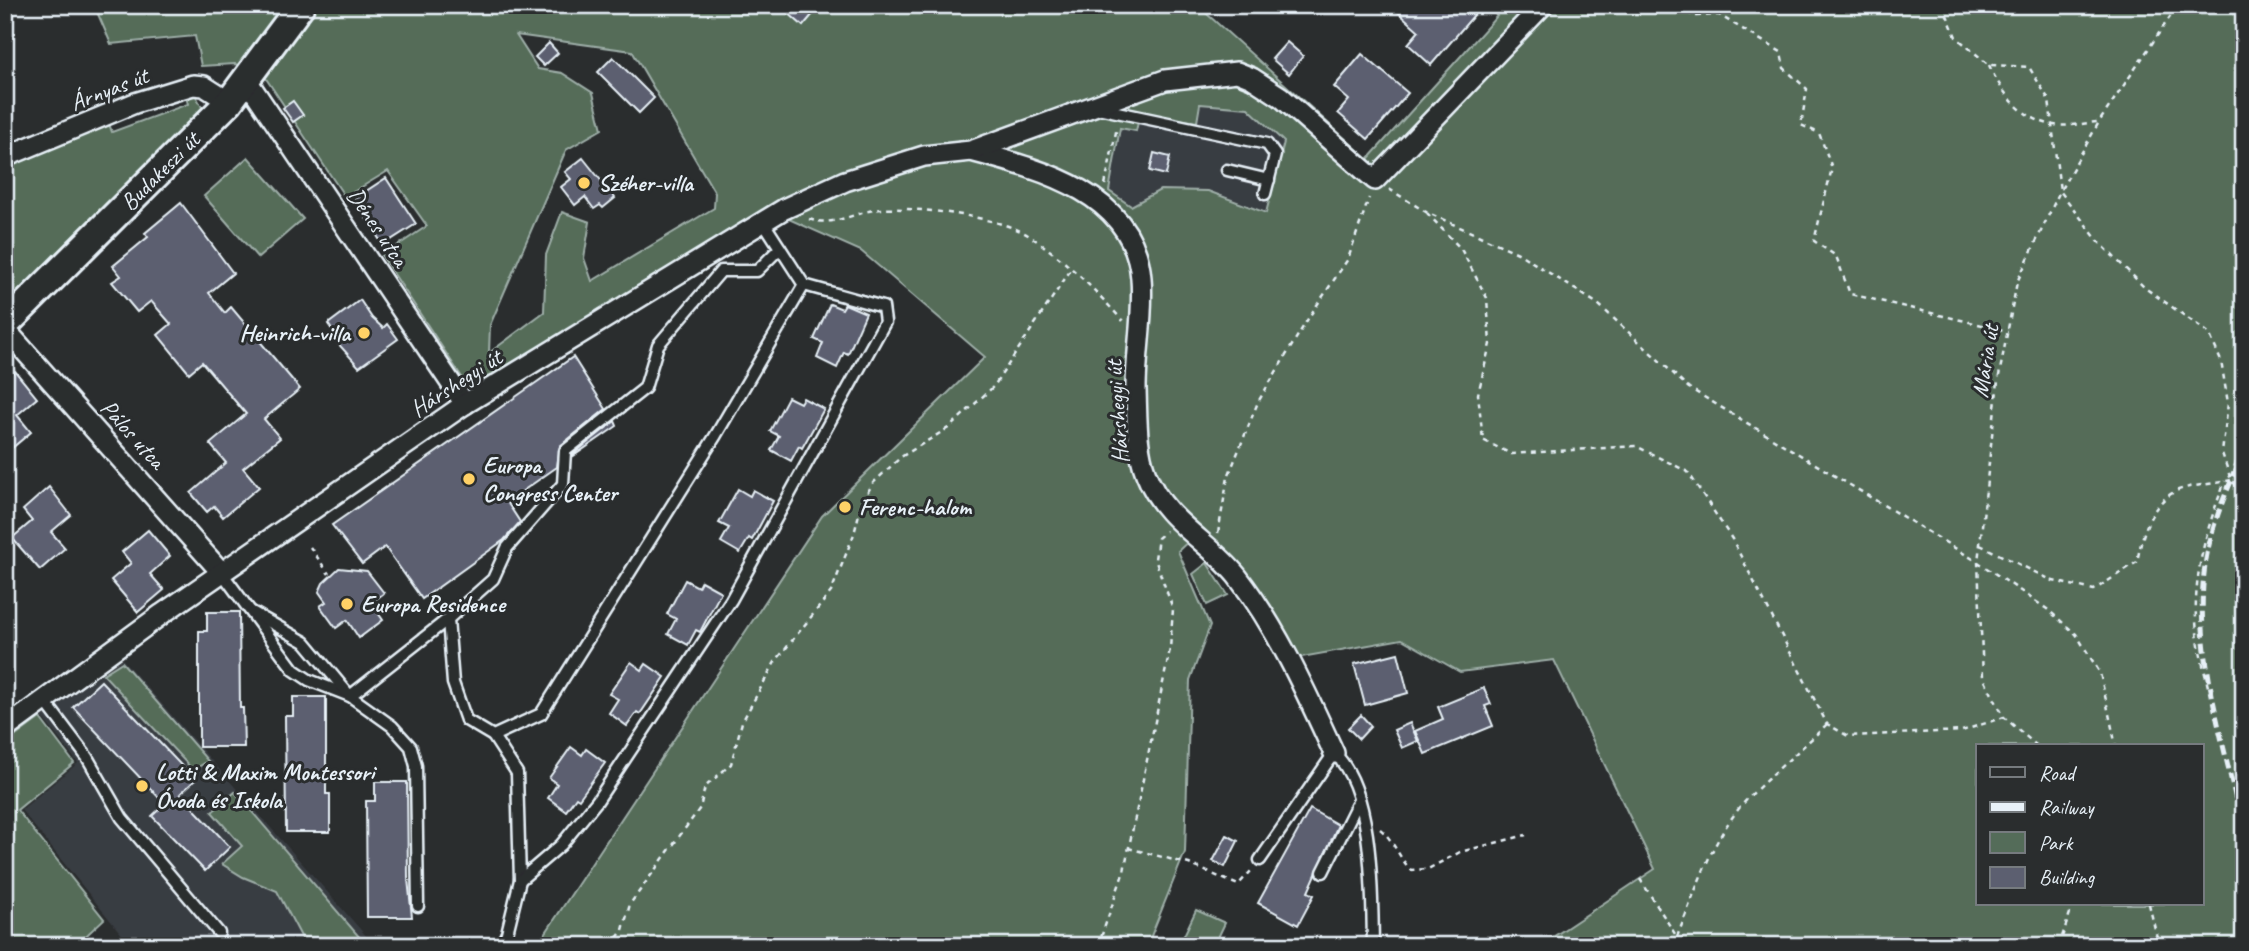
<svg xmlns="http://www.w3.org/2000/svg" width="2249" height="951" viewBox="0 0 2249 951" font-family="Caveat,sans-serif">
	<rect width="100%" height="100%" fill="#2a2d2e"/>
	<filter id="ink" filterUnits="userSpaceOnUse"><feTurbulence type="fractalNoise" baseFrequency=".0143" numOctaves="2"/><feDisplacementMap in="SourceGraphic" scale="14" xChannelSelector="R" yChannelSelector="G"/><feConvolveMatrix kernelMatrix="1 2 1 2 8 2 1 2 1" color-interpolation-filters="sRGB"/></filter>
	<g filter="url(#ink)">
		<g fill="#393c42">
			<polygon points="1199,104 1248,108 1284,142 1266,213 1208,191 1160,190 1131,206 1109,191 1120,128 1139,113 1197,122"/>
			<polygon points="122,659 375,946 131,946 21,810 78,763 42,717"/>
		</g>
		<g fill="#546c59" stroke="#9eaea8" stroke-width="2" fill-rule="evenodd">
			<path d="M94,5H1197L1368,159L1497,16L1486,5H2244V946H1548L1553,937L1655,869L1554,660L1460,672L1402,639L1291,659L1236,575L1193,537L1178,551L1210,626L1190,680L1185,852L1147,946H537L822,516L985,357L861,251L784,217L776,208L469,388L382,256L427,226L388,171L345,197L263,74L235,64L201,66L195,36L111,44ZM516,35L632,51L715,193L714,208L592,281L584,258L590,222L562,212L546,255L544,312L489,353L490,325L566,150L602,129L593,93L562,73L538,69ZM1200,104L1248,108L1284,142L1266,213L1208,191L1160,190L1131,206L1109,191L1120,128L1136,131L1140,113L1197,122ZM1978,746H2202V904H1978Z"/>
			<polygon points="195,94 205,113 17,297 5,280 5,166 109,124 112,132 188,104 186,97"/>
			<polygon points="248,157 303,219 258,258 204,196"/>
			<polygon points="1207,563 1228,595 1207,605 1193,574"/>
			<polygon points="122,662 208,761 193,770 103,674"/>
			<polygon points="40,718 74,763 17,810 104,919 75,946 5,946 5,744"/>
			<polygon points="235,792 367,946 306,946 277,891 243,877 222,864 242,846 212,812"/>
			<polygon points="1196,910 1225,923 1214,946 1179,946"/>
		</g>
		<g fill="#5c5f70" stroke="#e8f1f8" stroke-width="2">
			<polygon points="779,5 803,5 813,14 803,26"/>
			<polygon points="1390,5 1444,5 1450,11 1455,5 1463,5 1474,15 1431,65 1408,44 1419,31"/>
			<polygon points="1287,42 1303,56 1289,74 1272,59"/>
			<polygon points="549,43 558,53 544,66 535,57"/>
			<polygon points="1362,54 1408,93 1368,139 1338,113 1349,100 1334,87"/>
			<polygon points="613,57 654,98 639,113 598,72"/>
			<polygon points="293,101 303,115 293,122 283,108"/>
			<polygon points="1154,153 1170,157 1166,175 1150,171"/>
			<polygon points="583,158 615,198 603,208 600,205 594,209 585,197 575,205 561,187 571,179 565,172"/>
			<polygon points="386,178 416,224 383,245 354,199"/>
			<polygon points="181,203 233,273 209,293 225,313 231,307 300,389 264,419 280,438 243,468 259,487 223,517 214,506 207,512 191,493 226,463 210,444 246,414 202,362 189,373 158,335 171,324 151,301 137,312 112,282 121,276 113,266 148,237 145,233"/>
			<polygon points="360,300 372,318 383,328 387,324 398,339 359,367 334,339 337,337 328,324"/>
			<polygon points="830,304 842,309 845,304 866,313 848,354 844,352 837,368 817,358 823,343 814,339"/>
			<polygon points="573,357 606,409 560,446 557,467 507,502 520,522 504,540 422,599 385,547 362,564 332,525"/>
			<polygon points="15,371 37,398 17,415 31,432 5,454 5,379"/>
			<polygon points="788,397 800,403 803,398 824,409 802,448 799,446 791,461 771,450 779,436 770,431"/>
			<polygon points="615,421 617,426 572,457 572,455"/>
			<polygon points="49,487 71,515 51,532 65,548 40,570 12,538 32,521 23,510"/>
			<polygon points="738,489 750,496 753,490 773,501 752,540 749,538 740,553 721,542 729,528 719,523"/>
			<polygon points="148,530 170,556 150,574 164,590 138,612 111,580 131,563 122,552"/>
			<polygon points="339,568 367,571 384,593 371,603 383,620 359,638 347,620 336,628 320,606 326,602 319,592 323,583"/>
			<polygon points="685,580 698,587 701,581 721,592 700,632 696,630 688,645 668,634 676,619 667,614"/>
			<polygon points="207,612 239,612 240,708 243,708 244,747 199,747 199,631 207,631"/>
			<polygon points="1398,653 1408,693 1365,705 1354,664"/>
			<polygon points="631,662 642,670 646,664 665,677 640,714 637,712 627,726 609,713 618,699 609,694"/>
			<polygon points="101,681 195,780 180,794 230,847 205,871 152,816 165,804 73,707"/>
			<polygon points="1484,688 1491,704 1485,706 1493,726 1425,754 1415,731 1443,719 1438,707"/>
			<polygon points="293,697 326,697 326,794 330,794 330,832 286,832 285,716 293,716"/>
			<polygon points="1361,715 1371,726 1359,739 1348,728"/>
			<polygon points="1410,723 1418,741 1402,748 1394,730"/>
			<polygon points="571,747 582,755 586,749 605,763 579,799 576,797 566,811 548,798 557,784 549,778"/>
			<polygon points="375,782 407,782 408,879 412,917 367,917 366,801 375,801"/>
			<polygon points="1310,809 1338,825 1308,892 1314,895 1298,925 1258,903"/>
			<polygon points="1227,835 1238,841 1225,867 1213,861"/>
		</g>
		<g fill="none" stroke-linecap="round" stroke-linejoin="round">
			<defs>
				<g id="service">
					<polyline points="1098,108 1267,144 1275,155 1265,194"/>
					<polyline points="1227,170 1269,180"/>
					<polyline points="780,248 757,271 721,271 658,345 645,388 565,451 563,484 507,548 493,579 448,619 453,683 466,720 493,736 541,714 716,435 804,285"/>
					<polyline points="222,573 294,670 309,680 350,696 392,726 411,747 416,766 418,906"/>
					<polyline points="252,612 305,642 350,696 448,619"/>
					<polyline points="44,700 87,757 122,818 219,933"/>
					<polyline points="493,736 517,773 520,880 507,933 501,946"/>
					<path d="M1260,860L1334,753C1374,789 1372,895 1373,946"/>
					<polyline points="1323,872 1358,802"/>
					<polyline points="520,880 561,845 597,801 731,600 885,322 883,307 804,285 764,223"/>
				</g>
				<g id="minor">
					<polyline points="246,79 465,404"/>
					<path d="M971,151C1039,169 1134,192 1141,278C1144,315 1136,352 1136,389C1137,416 1136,449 1146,474C1164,521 1208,540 1237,576C1278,629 1306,692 1334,753"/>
					<polyline points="5,157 135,103 193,85 204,86 229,102"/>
					<polyline points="5,329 222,573"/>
					<polyline points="5,729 162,614 465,404 784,209 845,181 924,156 971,151 1165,80 1237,72 1252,78 1281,97 1375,180 1543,5"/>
				</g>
				<polyline id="secondary" points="5,325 229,102 301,5"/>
			</defs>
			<use href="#service" stroke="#e8f1f8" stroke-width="15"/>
			<use href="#minor" stroke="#e8f1f8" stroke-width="24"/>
			<use href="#secondary" stroke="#e8f1f8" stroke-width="32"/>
			<g stroke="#e8f1f8" stroke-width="2.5" stroke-dasharray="5 5" stroke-linecap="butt">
				<polyline points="1680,5 1693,16 1719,15 1781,52 1784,68 1807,89 1801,125 1819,133 1832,168 1814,241 1836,256 1850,294 2008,331"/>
				<polyline points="1943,5 1956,37 1989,65 2029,67 2049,100 2060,191 2099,242 2145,288 2209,333 2221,361 2228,403 2222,453 2231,480 2244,493"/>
				<path d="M1989,65C2001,92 2022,120 2054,125C2068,127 2084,123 2098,122"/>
				<polyline points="1105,185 1117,127"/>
				<polyline points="1389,189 1426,212 1518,253 1598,304 1689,388 1978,562 2047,609 2076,634 2100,673 2116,746"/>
				<polyline points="1427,213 1461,249 1487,298 1490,344 1478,394 1483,440 1511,454 1636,446 1688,472 1732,539 1827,724 1848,736 1962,731 2004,717"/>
				<path d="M809,219C833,228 856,211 881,209C917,207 997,216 1028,235C1064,258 1094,289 1123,321"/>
				<polyline points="2231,476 2244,440"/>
				<polyline points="1218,533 1228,477 1258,402 1309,317 1348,259 1369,198"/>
				<path d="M1980,545L2053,581L2094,590L2137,562C2142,536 2149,505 2176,491C2189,485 2216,484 2231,480"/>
				<polyline points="310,547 329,574"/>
				<path d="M2210,696C2205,672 2197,645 2196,620C2194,571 2207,527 2225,481"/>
				<polyline points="2037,746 2004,717 1983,677 1978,562 1998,381 2017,282 2060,191 2099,122 2178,5"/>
				<path d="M1380,829C1394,840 1398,857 1411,870L1428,869L1460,852L1526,835"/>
				<polyline points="1128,848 1189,864 1238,885 1252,870"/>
				<polyline points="1640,879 1677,937"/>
				<polyline points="2149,904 2159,946"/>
				<polyline points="611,946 623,930 630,904 700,808 705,787 731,764 742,722 775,662 831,592 854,534 862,502 873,483 901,457 950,427 994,386 1072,268"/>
				<polyline points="1098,946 1124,871 1170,649 1173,609 1155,559 1158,538 1166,531"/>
				<path d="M1673,946C1694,898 1707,847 1741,806C1767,777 1799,752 1827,724"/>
				<polyline points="2059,946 2073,904"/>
			</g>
			<use href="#service" stroke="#2a2d2e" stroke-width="10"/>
			<use href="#minor" stroke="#2a2d2e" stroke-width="19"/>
			<use href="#secondary" stroke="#2a2d2e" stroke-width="26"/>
			<path stroke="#e8f1f8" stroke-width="5" stroke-dasharray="10 5" stroke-linecap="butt" d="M2244,454C2228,486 2214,519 2207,554C2189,647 2227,747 2244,838"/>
		</g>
	</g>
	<g fill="#ffd166" stroke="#2a2d2e" stroke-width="2.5">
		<circle cx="584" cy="183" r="7"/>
		<circle cx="364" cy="333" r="7"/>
		<circle cx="469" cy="479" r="7"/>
		<circle cx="845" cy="507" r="7"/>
		<circle cx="347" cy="604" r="7"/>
		<circle cx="142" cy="786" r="7"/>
	</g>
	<g text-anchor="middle" stroke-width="6" stroke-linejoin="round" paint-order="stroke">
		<g font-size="24" fill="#e8f1f8" stroke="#2a2d2e">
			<text transform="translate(109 89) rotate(-21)" y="8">Árnyas út</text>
			<text transform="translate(160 171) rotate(-45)" y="8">Budakeszi út</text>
			<text transform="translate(378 227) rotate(56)" y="8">Dénes utca</text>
			<text transform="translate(1985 361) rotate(-81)" y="8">Mária út</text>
			<text transform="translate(456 383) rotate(-33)" y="8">Hárshegyi út</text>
			<text transform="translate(1117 412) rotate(-94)" y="8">Hárshegyi út</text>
			<text transform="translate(133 434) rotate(48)" y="8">Pálos utca</text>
		</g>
		<g font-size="24" font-weight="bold" fill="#e8f1f8" stroke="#2a2d2e" text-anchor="start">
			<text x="598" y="191">Széher-villa</text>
			<text x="350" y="341" text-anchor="end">Heinrich-villa</text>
			<text x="483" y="473">Europa<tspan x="483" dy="28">Congress Center</tspan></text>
			<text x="859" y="515">Ferenc-halom</text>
			<text x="361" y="612">Europa Residence</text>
			<text x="156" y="780">Lotti &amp; Maxim Montessori<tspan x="156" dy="28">Óvoda és Iskola</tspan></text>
		</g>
	</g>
	<rect width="2249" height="951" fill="none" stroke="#2a2d2e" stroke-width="28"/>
	<rect x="14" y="14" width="2221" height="923" fill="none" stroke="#e8f1f8" stroke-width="2.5" filter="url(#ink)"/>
	<rect x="1976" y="744" width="228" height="161" fill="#2a2d2e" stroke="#767b7f" stroke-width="2"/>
	<rect x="1990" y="767" width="35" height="10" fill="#2a2d2e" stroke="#767b7f" stroke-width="2"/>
	<text x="2039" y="780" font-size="21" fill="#e8f1f8">Road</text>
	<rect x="1990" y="802" width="35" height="10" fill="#e8f1f8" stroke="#767b7f" stroke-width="2"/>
	<text x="2039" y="814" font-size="21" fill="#e8f1f8">Railway</text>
	<rect x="1990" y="832" width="35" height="21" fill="#546c59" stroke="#767b7f" stroke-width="2"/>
	<text x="2039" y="850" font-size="21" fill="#e8f1f8">Park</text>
	<rect x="1990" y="867" width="35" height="21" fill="#5c5f70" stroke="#767b7f" stroke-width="2"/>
	<text x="2039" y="884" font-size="21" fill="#e8f1f8">Building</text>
</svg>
